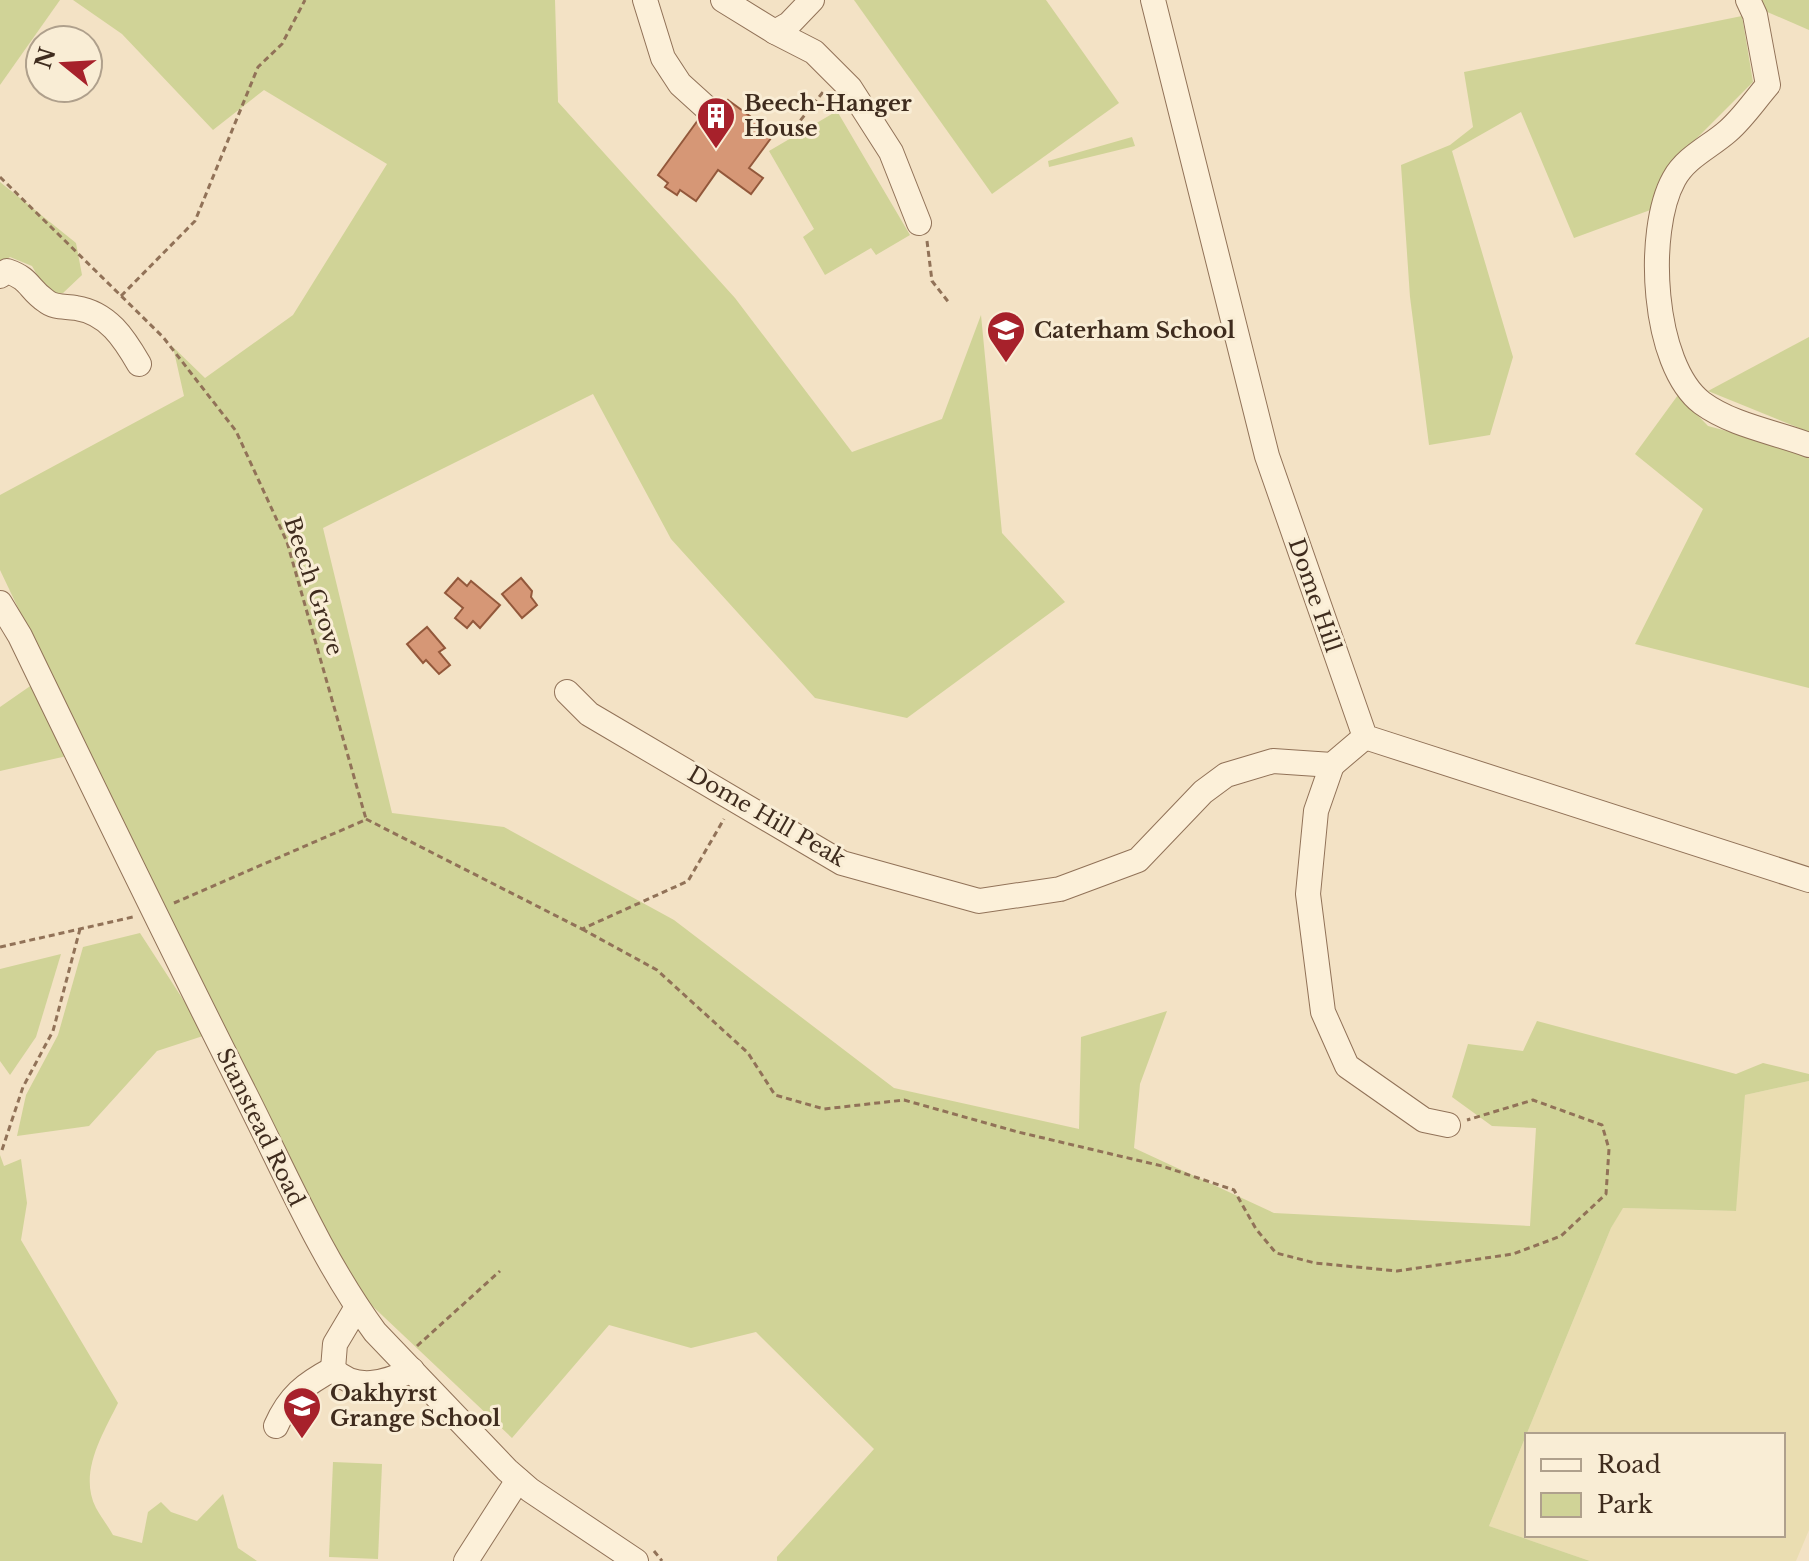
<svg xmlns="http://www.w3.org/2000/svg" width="1809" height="1561" viewBox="0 0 1809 1561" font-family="'Libre Baskerville',serif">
	<rect width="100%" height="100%" fill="#f3e2c5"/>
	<path fill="#eaddb1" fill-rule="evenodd" d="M1809,1081V1530L1796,1561H1590L1489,1526L1611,1228L1622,1208L1735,1211L1745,1095ZM1527,1435H1783V1535H1527Z"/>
	<g fill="#d0d397">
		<polygon points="0,0 60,0 0,85"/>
		<polygon points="73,0 555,0 558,102 735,298 852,452 942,419 981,315 1002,533 1065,602 907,718 815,698 671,539 593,394 323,528 392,813 504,827 674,920 894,1088 1079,1129 1081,1037 1167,1011 1140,1084 1134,1148 1274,1213 1530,1226 1536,1128 1492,1126 1452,1097 1468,1044 1523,1051 1537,1021 1736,1074 1763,1063 1809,1074 1809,1081 1745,1095 1736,1211 1623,1208 1611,1228 1489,1526 1590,1561 777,1561 777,1557 874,1449 756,1332 691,1348 609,1325 512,1438 366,1300 270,1132 67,756 0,771 0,707 49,673 0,570 0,495 184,396 173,347 205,378 293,315 387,164 264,90 213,130 122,34"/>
		<polygon points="854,0 1046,0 1119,103 992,194"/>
		<polygon points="1758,0 1809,0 1809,30 1765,11"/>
		<polygon points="1742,16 1753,82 1666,169 1653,209 1574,238 1521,112 1452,151 1513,357 1490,435 1429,445 1410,297 1401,165 1450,145 1473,127 1464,72"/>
		<polygon points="837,111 910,235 876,255 871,248 825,275 803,237 814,229 769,151"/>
		<polygon points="1132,137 1135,146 1049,167 1048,161"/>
		<polygon points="0,182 76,243 82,275 63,293 48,294 32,266 10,257 0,264"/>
		<polygon points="1809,337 1809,432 1708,391"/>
		<polygon points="1678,395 1708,426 1809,453 1809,688 1635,644 1703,509 1635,454"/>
		<polygon points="140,933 206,1035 157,1051 89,1126 17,1136 26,1095 58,1035 83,947"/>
		<polygon points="61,954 36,1037 10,1075 0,1061 0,969"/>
		<path d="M0,1155L4,1166L21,1159L27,1203L21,1240L118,1403C103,1434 78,1473 96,1508C101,1517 108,1526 113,1535L142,1543L148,1512L161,1502L171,1512L197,1521L223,1494L238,1548L257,1561H0Z"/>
		<polygon points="333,1462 382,1464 378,1559 329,1557"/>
	</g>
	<g fill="#d69776" stroke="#93583b" stroke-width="2">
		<polygon points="728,100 774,134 749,168 763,178 751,194 718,170 696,201 680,190 677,195 665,187 668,183 658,175 698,120 710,128 723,124 727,115 724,105"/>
		<polygon points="458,578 467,586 471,581 500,605 480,628 473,621 467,628 455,618 463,608 445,593"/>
		<polygon points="521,578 532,591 531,597 537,605 522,618 502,594"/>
		<polygon points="427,627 445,648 439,652 450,665 439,674 426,660 423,663 407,644"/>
	</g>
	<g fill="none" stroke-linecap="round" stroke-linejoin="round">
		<defs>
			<g id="minor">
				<polyline points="645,0 663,58 680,84 712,113"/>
				<polyline points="723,0 775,32 789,24 812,0"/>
				<polyline points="1153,0 1267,456 1365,737 1809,880"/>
				<path d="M1748,0L1755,15L1768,85C1755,100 1743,118 1728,131C1710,147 1686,157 1674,179C1645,231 1652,365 1702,403C1732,425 1774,432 1809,445"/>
				<polyline points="775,32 814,52 850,88 891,152 919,223"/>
				<path d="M0,276L7,271C31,279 28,289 46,301C54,308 66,306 76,308C108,313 124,338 139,364"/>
				<path d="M0,603L20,636C93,787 166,938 242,1088C284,1170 320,1257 375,1332L507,1470L530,1490L636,1561"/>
				<polyline points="567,692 589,714 842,863 979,901 1060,889 1138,860 1203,792 1226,775 1273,761 1332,765 1365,737"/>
				<polyline points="1332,765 1316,811 1308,894 1323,1012 1347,1066 1424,1120 1448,1125"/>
				<path d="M357,1307L335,1344L333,1369C355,1392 386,1383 412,1370"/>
				<path d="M276,1426C289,1396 305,1384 333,1369"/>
				<polyline points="466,1561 518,1480"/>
			</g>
		</defs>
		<use href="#minor" stroke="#917258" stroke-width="26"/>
		<g stroke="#917258" stroke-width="3" stroke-dasharray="6 4" stroke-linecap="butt">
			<polyline points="788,136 823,92"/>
			<polyline points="0,177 163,337 236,431 287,542 366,819"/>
			<polyline points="927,241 932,281 950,304"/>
			<polyline points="121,296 195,221 258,67 282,44 305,0"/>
			<polyline points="366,819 582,929 688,881 724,819"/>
			<polyline points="174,903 365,820"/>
			<polyline points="582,929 657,970 748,1053 775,1095 824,1109 904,1100 1018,1132 1162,1166 1234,1190 1256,1229 1276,1253 1315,1263 1397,1271 1513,1254 1561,1236 1606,1194 1609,1149 1602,1125 1533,1100 1467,1120"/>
			<polyline points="0,947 133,917"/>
			<polyline points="2,1150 23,1087 53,1031 80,929"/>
			<polyline points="417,1346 500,1271"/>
			<polyline points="654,1551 662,1561"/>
		</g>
		<use href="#minor" stroke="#fcf0d9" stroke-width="24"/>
	</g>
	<defs>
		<symbol id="building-pin" viewBox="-11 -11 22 30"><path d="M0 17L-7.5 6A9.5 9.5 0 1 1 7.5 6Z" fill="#a7212b" stroke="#f9edd5"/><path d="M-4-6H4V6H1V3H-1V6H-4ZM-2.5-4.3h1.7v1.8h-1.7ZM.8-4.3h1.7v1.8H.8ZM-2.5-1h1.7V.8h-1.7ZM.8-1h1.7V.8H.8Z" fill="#fff"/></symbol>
		<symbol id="school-pin" viewBox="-11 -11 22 30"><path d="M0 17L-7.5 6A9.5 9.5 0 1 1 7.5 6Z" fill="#a7212b" stroke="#f9edd5"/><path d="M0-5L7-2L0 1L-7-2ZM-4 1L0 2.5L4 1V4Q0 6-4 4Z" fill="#fff"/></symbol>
	</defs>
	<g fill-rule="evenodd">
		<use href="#building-pin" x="694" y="94" width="44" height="60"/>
		<use href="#school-pin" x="984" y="308" width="44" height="60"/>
		<use href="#school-pin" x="280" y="1384" width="44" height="60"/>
	</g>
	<g text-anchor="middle" stroke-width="6" stroke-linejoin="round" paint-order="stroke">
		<g font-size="22" font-weight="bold" fill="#3f2c1e" stroke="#f9edd5" text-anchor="start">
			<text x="744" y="111">Beech-Hanger<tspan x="744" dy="25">House</tspan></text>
			<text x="1034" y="338">Caterham School</text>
			<text x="330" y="1401">Oakhyrst<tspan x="330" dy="25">Grange School</tspan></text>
		</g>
		<g font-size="22" fill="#3f2c1e" stroke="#f9edd5">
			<text transform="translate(314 586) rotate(72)" y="8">Beech Grove</text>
			<text transform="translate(1315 595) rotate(71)" y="8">Dome Hill</text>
			<text transform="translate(767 816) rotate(30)" y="8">Dome Hill Peak</text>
			<text transform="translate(261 1127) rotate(64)" y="8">Stanstead Road</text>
		</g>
	</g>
	<rect x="1525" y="1433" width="260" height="104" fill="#f9edd5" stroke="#afa08c" stroke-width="2"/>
	<rect x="1541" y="1459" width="40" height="12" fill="#fcf0d9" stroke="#afa08c" stroke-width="2"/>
	<text x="1597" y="1473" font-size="24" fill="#3f2c1e">Road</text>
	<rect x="1541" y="1493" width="40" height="24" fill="#d0d397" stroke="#afa08c" stroke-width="2"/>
	<text x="1597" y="1513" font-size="24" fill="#3f2c1e">Park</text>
	<g transform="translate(64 64) rotate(288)"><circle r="38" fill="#f9edd5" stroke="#afa08c" stroke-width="2"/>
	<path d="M0-6L14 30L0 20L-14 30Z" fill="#a7212b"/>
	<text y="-12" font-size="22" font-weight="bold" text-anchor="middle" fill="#3f2c1e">N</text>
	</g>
</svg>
